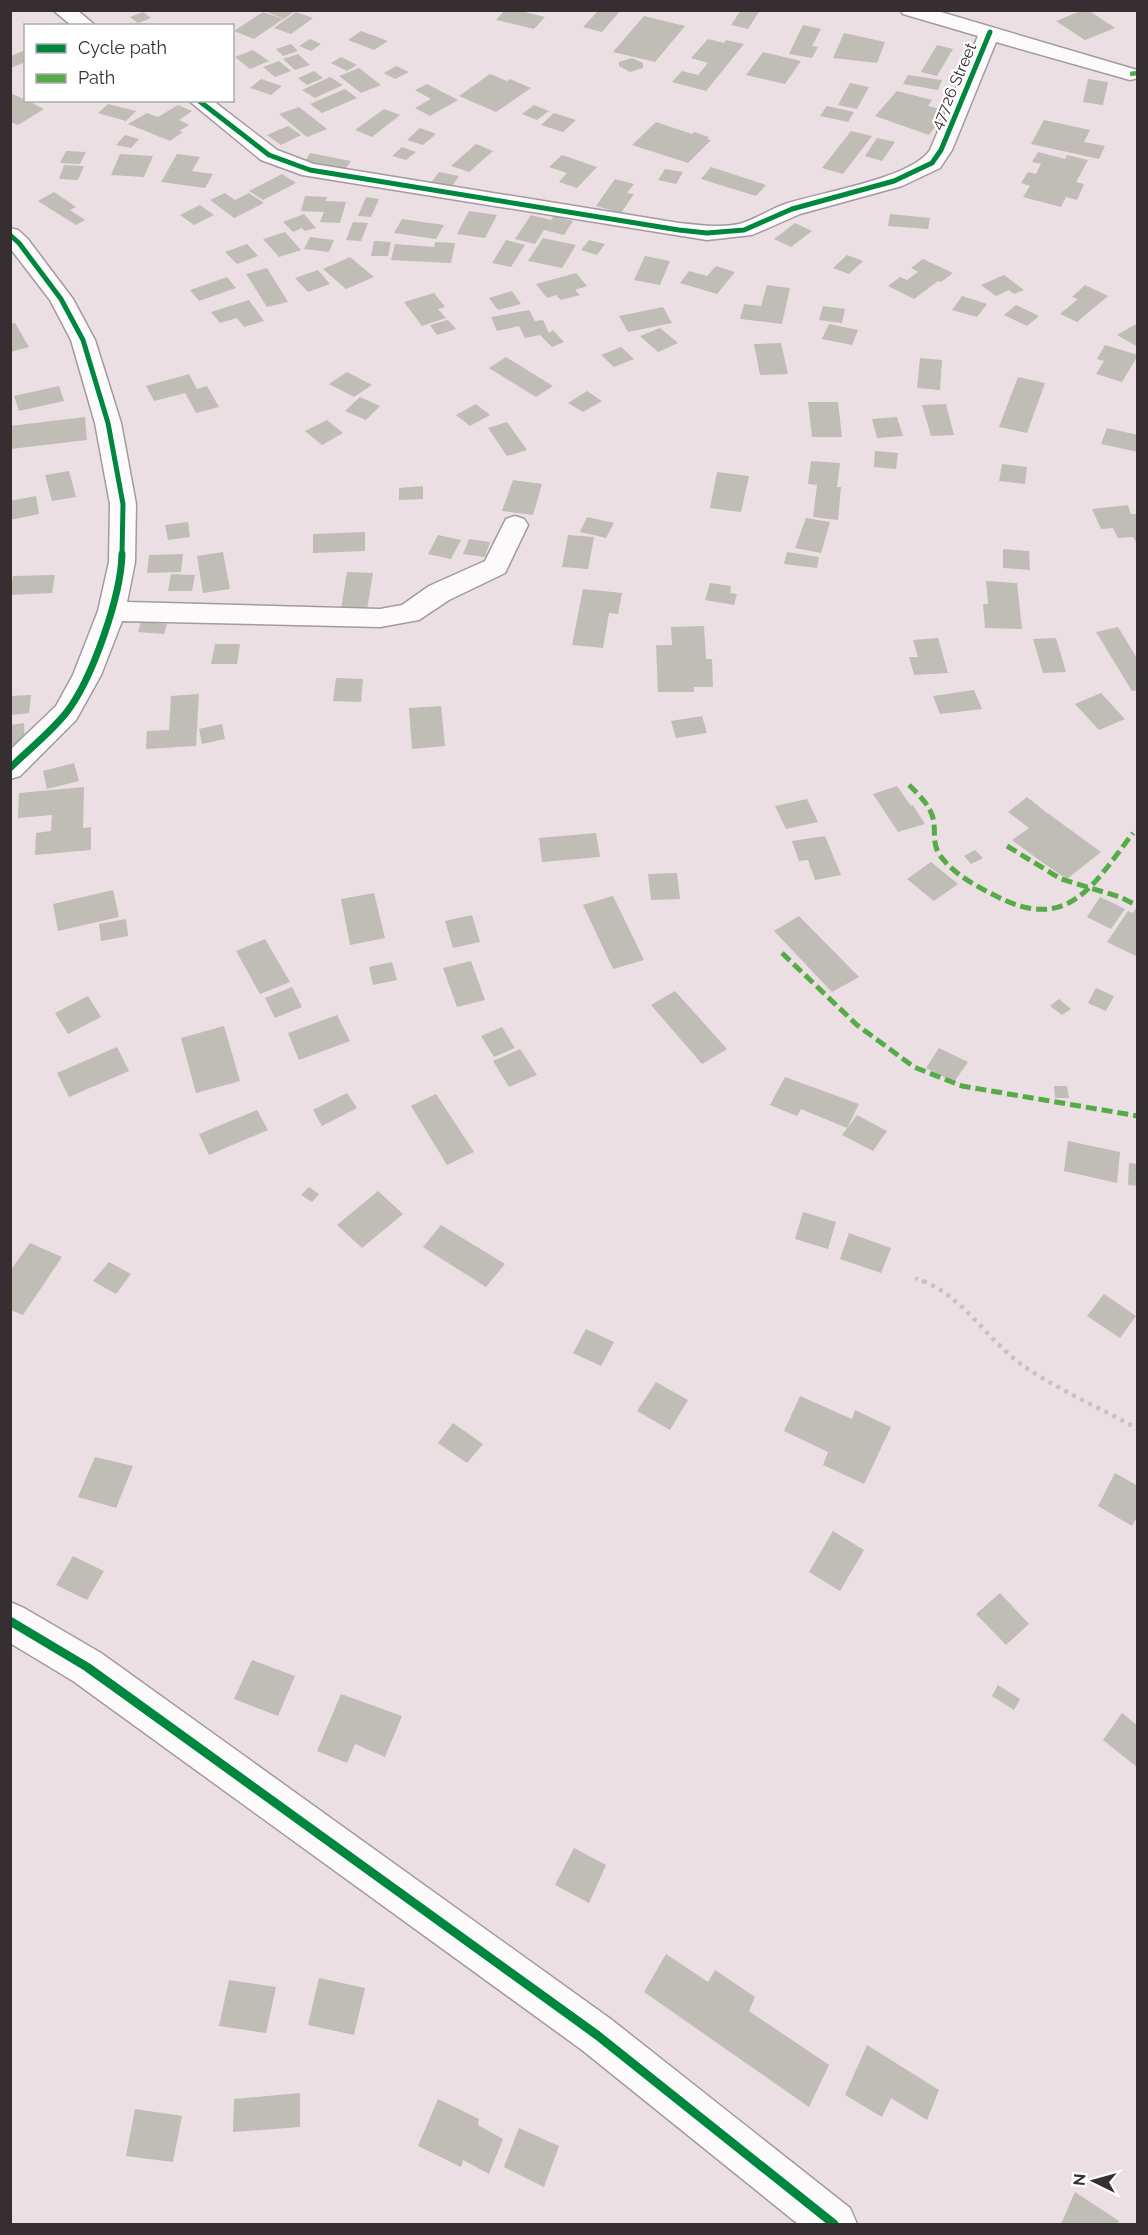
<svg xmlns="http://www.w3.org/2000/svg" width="1148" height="2235" viewBox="0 0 1148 2235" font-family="Raleway,sans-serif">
	<rect width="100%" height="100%" fill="#ebdfe3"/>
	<g fill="#c0bcb6">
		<polygon points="270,10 293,10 295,11 284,19 267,12"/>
		<polygon points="505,10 517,10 545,17 534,29 496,20"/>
		<polygon points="599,10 621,10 602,32 583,27"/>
		<polygon points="741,10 760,10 748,29 731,25"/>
		<polygon points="1083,10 1088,10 1115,28 1085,40 1056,21"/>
		<polygon points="143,12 151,18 138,23 130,17"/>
		<polygon points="263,12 283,19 254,39 234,31"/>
		<polygon points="296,12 313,18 291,34 274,28"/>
		<polygon points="644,16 685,26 655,62 613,52"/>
		<polygon points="803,25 821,29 812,46 818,47 812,58 789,54"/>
		<polygon points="361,31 388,41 374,50 348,40"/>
		<polygon points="844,33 885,42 877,63 833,58"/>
		<polygon points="310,39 321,44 311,51 299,46"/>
		<polygon points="708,39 724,43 726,40 744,44 706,91 672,82 682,71 698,75 708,63 691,58"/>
		<polygon points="291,44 298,51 283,56 276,49"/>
		<polygon points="937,45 953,49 937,76 921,72"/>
		<polygon points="26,50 26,62 10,68 10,56"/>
		<polygon points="253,50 269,61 250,69 235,57"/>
		<polygon points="763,52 801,61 785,84 746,75"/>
		<polygon points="298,54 310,65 295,70 283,59"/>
		<polygon points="341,57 357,65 347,71 331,63"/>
		<polygon points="632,58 643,63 643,68 630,72 619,66 619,62"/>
		<polygon points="279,61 291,71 275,77 263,67"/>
		<polygon points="396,66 409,72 395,79 384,73"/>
		<polygon points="359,68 381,85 361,93 339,76"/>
		<polygon points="314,71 323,78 307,85 298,78"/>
		<polygon points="490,74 507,81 510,79 531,88 496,112 459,96"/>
		<polygon points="908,75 942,80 938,90 903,84"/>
		<polygon points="330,77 343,85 315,98 302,90"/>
		<polygon points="261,79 282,86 271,95 250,88"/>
		<polygon points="1088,79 1108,82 1103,105 1083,102"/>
		<polygon points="850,83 869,87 857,109 838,105"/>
		<polygon points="427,84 458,100 430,116 415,108 431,99 415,90"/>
		<polygon points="345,89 357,98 322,113 310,104"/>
		<polygon points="897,91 932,100 928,106 947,111 929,135 875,116"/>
		<polygon points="10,93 26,100 44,109 18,125 10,122"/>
		<polygon points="108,104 136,111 126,121 98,113"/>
		<polygon points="178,105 192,111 179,120 189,125 179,131 183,132 170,141 128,124 147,113 158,117"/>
		<polygon points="534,105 549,111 537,120 522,114"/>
		<polygon points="827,106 854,112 848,122 820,116"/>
		<polygon points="299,107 327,129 307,137 279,114"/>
		<polygon points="384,109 400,115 372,137 355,130"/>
		<polygon points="554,113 576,120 563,132 541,125"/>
		<polygon points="1044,120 1090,130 1084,142 1105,146 1099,159 1031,144"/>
		<polygon points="656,122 692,134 694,132 709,137 707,139 711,140 688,163 632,145"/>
		<polygon points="288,126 301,135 281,145 267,135"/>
		<polygon points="420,128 436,134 423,145 407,140"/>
		<polygon points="851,131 872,136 843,174 822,168"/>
		<polygon points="125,135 139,139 131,148 116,145"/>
		<polygon points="877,138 895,142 882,161 865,156"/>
		<polygon points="476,144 493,151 469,172 451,166"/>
		<polygon points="402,147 416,152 406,160 392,156"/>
		<polygon points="66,151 86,152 80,164 60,163"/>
		<polygon points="1038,152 1065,159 1067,155 1088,160 1076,182 1084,184 1077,200 1066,197 1061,207 1023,197 1030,186 1021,183 1028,172 1036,174 1041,164 1032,162"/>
		<polygon points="310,153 351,161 343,172 303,165"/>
		<polygon points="120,154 153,156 144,177 111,175"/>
		<polygon points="177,154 200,157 192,171 213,174 205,188 161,182"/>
		<polygon points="562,155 597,167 577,188 559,182 567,173 549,167"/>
		<polygon points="64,165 84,166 78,180 59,179"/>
		<polygon points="711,167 766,185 756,196 701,179"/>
		<polygon points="665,169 683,172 676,184 658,180"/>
		<polygon points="439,172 459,176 451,188 430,184"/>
		<polygon points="282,174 296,183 263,200 249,191"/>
		<polygon points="615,179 634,184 627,193 634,194 621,213 596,206"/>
		<polygon points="54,192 76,207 70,210 85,220 76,225 38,201"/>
		<polygon points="225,193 235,200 249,193 264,203 234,218 210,200"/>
		<polygon points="305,196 327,197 326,201 346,202 340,223 320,222 324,212 301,211"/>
		<polygon points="366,197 379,199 371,217 358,216"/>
		<polygon points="200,205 214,215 194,225 180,215"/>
		<polygon points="469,211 497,215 485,238 457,234"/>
		<polygon points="304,214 316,228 305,231 302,228 293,232 283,222"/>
		<polygon points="890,214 930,218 928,229 888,226"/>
		<polygon points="531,215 551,220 554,216 573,221 564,235 544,230 535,244 515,239"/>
		<polygon points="402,219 444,225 436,239 394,233"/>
		<polygon points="353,222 368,223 361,241 346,240"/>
		<polygon points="795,223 812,231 791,247 774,239"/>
		<polygon points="285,232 301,250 279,257 263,239"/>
		<polygon points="310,237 334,240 329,252 304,249"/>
		<polygon points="543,238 576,245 562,268 528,261"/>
		<polygon points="506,240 525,245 511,267 492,263"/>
		<polygon points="589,240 605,244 597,255 581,250"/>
		<polygon points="374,241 391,242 388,256 371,256"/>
		<polygon points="435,242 455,243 451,263 391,260 395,244 434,247"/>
		<polygon points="247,244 258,256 237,264 225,252"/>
		<polygon points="847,255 863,261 849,274 833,268"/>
		<polygon points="645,256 670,261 660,285 634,280"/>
		<polygon points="350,257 374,277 346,289 323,269"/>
		<polygon points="923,259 953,273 941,282 938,281 914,299 888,286 900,277 907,280 918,272 911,268"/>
		<polygon points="716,266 735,272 717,294 680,283 689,271 707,276"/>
		<polygon points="267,268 288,302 267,307 246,274"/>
		<polygon points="318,270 330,284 308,292 295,278"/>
		<polygon points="576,273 587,286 575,290 580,295 561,300 556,295 547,298 536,284"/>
		<polygon points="1004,275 1024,290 1014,294 1009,290 996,296 981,285"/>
		<polygon points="227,277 236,288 199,301 190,290"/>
		<polygon points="767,285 790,288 782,324 740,319 744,304 761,306"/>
		<polygon points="1085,285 1108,296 1077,322 1060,314 1078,299 1072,297"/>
		<polygon points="512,291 521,304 498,310 489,298"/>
		<polygon points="434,293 445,307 438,309 446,318 422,326 404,302"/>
		<polygon points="962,296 987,304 977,317 952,310"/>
		<polygon points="249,300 264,321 244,327 237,318 220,323 211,312"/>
		<polygon points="1016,305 1039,316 1027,326 1004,315"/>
		<polygon points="823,306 845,309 842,323 819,320"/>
		<polygon points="663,307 672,323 628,332 619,316"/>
		<polygon points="529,310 535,321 543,320 549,333 553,330 564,342 552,347 540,335 525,338 519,326 497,331 491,317"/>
		<polygon points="448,320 456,329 437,335 430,325"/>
		<polygon points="15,323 29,347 10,352 10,324"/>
		<polygon points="1138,323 1138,347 1117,335"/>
		<polygon points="829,324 858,330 852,345 822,339"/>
		<polygon points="660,328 678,343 658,352 640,336"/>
		<polygon points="781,343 788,374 760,375 754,344"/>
		<polygon points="1105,345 1138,355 1122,382 1096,374 1104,361 1097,359"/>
		<polygon points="621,347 634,359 614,367 601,355"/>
		<polygon points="506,357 553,386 536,397 489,368"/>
		<polygon points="920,358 942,360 940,390 917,388"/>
		<polygon points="347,372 372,385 354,397 329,384"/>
		<polygon points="189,374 197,389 207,386 219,407 196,413 185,393 154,401 146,386"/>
		<polygon points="1018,377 1045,383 1027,433 999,427"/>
		<polygon points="59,386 64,401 19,411 14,396"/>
		<polygon points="587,391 602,401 583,412 568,403"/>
		<polygon points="360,397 380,406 366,420 345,411"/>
		<polygon points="808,402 838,402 842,437 812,437"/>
		<polygon points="476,404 490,415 470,426 456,415"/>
		<polygon points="946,404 954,435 931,436 922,405"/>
		<polygon points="85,417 87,440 11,449 10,426"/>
		<polygon points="897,417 903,436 877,438 872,419"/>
		<polygon points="327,420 343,433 322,445 305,431"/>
		<polygon points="507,422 527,450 507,456 488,428"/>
		<polygon points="1107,428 1138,435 1138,452 1101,444"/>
		<polygon points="875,451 898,453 896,469 874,467"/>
		<polygon points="811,461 840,463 837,487 841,487 838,520 813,517 817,485 808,484"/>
		<polygon points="1002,464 1027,467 1025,484 999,481"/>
		<polygon points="69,471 76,497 52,501 45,475"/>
		<polygon points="717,472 749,476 741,512 710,508"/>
		<polygon points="513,480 542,484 533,515 502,511"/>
		<polygon points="423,486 423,499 399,500 399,488"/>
		<polygon points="36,496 39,514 10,520 10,501"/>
		<polygon points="1128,505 1131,514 1138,514 1138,546 1133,537 1118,538 1113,528 1101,529 1092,509"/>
		<polygon points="587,517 614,523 606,538 580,532"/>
		<polygon points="806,518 830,522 821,553 795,548"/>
		<polygon points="188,522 190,537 168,540 165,525"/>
		<polygon points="365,532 365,551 313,553 313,534"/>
		<polygon points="438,535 461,540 451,559 428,554"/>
		<polygon points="568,535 594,537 588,569 562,567"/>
		<polygon points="469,539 490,542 485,557 463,554"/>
		<polygon points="1003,549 1029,551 1030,570 1003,568"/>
		<polygon points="223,552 230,589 203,593 197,556"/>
		<polygon points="787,552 819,557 817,568 784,564"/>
		<polygon points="183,554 181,572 147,573 149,555"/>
		<polygon points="347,572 373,573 367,610 341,609"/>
		<polygon points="171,574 195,575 192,591 168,591"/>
		<polygon points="55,575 52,593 10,595 13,576"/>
		<polygon points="986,581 1017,583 1022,629 985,628 983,604 988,604"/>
		<polygon points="710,583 731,586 730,593 737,594 734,605 705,600"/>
		<polygon points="583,589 622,593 618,614 609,613 603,648 572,645"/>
		<polygon points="141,622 167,624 164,634 138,632"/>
		<polygon points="704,626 706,659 712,659 713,687 694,687 694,692 658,692 656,645 672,645 671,627"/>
		<polygon points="1118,627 1138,660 1138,690 1132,691 1096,632"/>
		<polygon points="938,638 948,673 914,675 909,657 918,657 913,640"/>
		<polygon points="1056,638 1066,672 1043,673 1033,639"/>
		<polygon points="215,644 240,644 237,664 211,664"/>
		<polygon points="336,678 363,679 361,702 333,701"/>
		<polygon points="974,690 982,709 940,714 933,696"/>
		<polygon points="1101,693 1125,719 1099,730 1075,704"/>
		<polygon points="199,694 196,746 146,749 147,731 169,730 171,696"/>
		<polygon points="31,695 29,713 10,715 10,696"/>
		<polygon points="441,706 445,746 412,749 409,708"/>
		<polygon points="702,716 707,733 676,738 671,721"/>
		<polygon points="24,723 25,748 10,750 10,725"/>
		<polygon points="222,724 225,739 202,744 199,729"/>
		<polygon points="74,763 79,781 47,789 43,771"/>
		<polygon points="897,786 911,806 913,805 925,824 898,832 873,794"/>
		<polygon points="84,787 83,828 91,827 91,850 35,855 36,833 51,831 52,815 18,818 19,793"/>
		<polygon points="1027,797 1046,812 1101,852 1067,879 1043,863 1012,840 1029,828 1008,812"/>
		<polygon points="807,799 818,822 786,829 775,806"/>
		<polygon points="596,833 600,857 542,862 539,838"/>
		<polygon points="825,836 841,875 815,880 808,860 799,861 792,841"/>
		<polygon points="975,850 983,858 971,864 964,856"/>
		<polygon points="931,862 958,884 934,901 907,879"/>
		<polygon points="677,873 680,899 651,900 648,874"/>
		<polygon points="113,890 119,917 58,931 53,904"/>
		<polygon points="374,893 385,938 350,945 341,899"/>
		<polygon points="613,896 644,960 613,969 583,905"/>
		<polygon points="1100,897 1125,909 1111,929 1087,917"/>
		<polygon points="1136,908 1138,909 1138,957 1107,942 1128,911 1133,913"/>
		<polygon points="472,915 480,942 453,948 445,921"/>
		<polygon points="799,916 859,977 832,992 774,931"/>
		<polygon points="126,919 128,936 101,941 99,924"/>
		<polygon points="265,939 290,982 260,994 236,951"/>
		<polygon points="471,961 485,1000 457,1007 443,968"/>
		<polygon points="392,962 397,980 373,985 369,967"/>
		<polygon points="292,987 302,1007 275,1018 265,998"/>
		<polygon points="1096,988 1114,996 1106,1011 1088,1003"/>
		<polygon points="675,991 727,1049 702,1064 651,1005"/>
		<polygon points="88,996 101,1017 68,1034 55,1013"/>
		<polygon points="1059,999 1071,1009 1062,1015 1050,1006"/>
		<polygon points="337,1015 350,1041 299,1060 288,1033"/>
		<polygon points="224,1026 240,1081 196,1093 181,1038"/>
		<polygon points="502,1027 515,1048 494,1057 481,1036"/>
		<polygon points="117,1047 129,1071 69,1097 57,1073"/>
		<polygon points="939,1048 968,1062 954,1082 926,1068"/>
		<polygon points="520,1049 537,1075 509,1087 493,1061"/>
		<polygon points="785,1077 859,1104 847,1128 801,1109 797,1116 770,1105"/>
		<polygon points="1054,1086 1067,1086 1069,1098 1055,1098"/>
		<polygon points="347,1093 357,1108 322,1126 313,1110"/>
		<polygon points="436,1094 474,1152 447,1165 411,1106"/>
		<polygon points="257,1110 268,1130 209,1155 199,1134"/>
		<polygon points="857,1115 887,1131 873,1151 842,1135"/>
		<polygon points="1068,1141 1120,1152 1117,1183 1064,1171"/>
		<polygon points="1129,1163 1138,1164 1138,1186 1128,1185"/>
		<polygon points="309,1187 319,1194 312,1202 301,1195"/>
		<polygon points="378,1191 403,1214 362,1248 337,1225"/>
		<polygon points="803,1212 836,1222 828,1249 795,1239"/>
		<polygon points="441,1225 505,1264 486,1287 423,1247"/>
		<polygon points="849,1233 891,1248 881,1273 840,1259"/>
		<polygon points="30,1243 62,1257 23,1315 10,1310 10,1271"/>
		<polygon points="109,1262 131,1274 116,1294 93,1281"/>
		<polygon points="1104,1294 1136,1316 1120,1338 1087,1316"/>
		<polygon points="586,1329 614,1342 601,1366 573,1353"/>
		<polygon points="656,1382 688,1400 670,1430 637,1411"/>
		<polygon points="800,1396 852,1419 855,1410 891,1427 864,1484 823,1465 828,1452 784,1431"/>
		<polygon points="453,1423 483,1444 467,1463 438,1443"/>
		<polygon points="95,1457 133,1466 116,1508 78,1497"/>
		<polygon points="1115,1473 1138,1486 1138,1515 1132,1526 1098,1506"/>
		<polygon points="833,1531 864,1550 840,1591 809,1572"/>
		<polygon points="73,1556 104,1571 87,1600 56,1585"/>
		<polygon points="1000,1593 1029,1624 1006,1645 976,1614"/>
		<polygon points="252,1660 295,1676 278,1716 234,1699"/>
		<polygon points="998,1685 1020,1699 1014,1710 992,1696"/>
		<polygon points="341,1694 402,1716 385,1757 355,1744 347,1763 317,1751"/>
		<polygon points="1122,1713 1138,1726 1138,1768 1103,1740"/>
		<polygon points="574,1848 606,1865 589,1903 555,1885"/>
		<polygon points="666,1954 708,1982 715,1970 755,1997 749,2011 829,2065 809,2107 644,1992"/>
		<polygon points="319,1978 365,1988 354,2035 308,2025"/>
		<polygon points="229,1980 276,1987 266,2033 219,2026"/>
		<polygon points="867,2045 939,2090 927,2120 891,2098 882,2117 845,2095"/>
		<polygon points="300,2093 300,2127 233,2132 234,2099"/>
		<polygon points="438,2099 479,2119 478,2125 503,2139 489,2174 463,2160 461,2167 418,2146"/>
		<polygon points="135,2109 182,2116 173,2162 126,2156"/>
		<polygon points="519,2128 559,2146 544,2187 504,2167"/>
		<polygon points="1075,2192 1119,2221 1117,2224 1061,2224"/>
	</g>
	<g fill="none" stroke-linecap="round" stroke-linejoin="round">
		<defs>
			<g id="minor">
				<polygon points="53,10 77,10 96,26 72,26"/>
				<path d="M900,10H934L1137,70L1138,78L1130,80L1123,78L996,42L952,150L940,168L902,186L800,214L752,235L707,240L302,175L261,160L188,100H212L277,150L314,164L679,223C699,225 719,228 739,224C755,220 770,209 785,204C821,192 910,179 930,150L978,36L903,14Z"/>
				<polygon points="10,228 18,230 27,238 73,299 95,340 121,423 136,504 135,562 127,602 380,609 402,605 429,586 485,561 506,519 515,516 524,519 528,525 505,573 449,600 419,620 380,627 122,621 101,675 76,720 20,776 10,779 10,750 56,706 73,675 98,611 109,562 110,504 95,423 71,340 50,300 10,248"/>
				<polygon points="10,1602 24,1608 101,1653 612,2020 850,2208 857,2224 798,2224 582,2050 73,1681 10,1643"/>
			</g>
		</defs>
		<use href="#minor" stroke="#a39a9d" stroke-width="3"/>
		<polyline stroke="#c7c3c4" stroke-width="4" stroke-dasharray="3 4.5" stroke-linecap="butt" points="915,1278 927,1283"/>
		<path stroke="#c7c3c4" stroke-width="4.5" stroke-dasharray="4 5" stroke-linecap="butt" d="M923,1281C966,1298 989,1344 1028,1369C1063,1392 1102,1409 1138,1429"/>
		<use href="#minor" fill="#fcfafb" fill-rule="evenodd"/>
		<polyline stroke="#55ab45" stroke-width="4.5" stroke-dasharray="8 4.5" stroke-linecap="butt" points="1130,74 1138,73"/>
		<g stroke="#55ab45" stroke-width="5" stroke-dasharray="11 5" stroke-linecap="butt">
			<path d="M909,785C920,796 932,807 934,823C935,834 933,844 939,854C952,873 974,885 994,895C1067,934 1092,887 1133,833"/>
			<polyline points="1007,846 1061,879 1120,897 1138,906"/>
			<polyline points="782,953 857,1025 914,1067 962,1086 1138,1116"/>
		</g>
		<defs>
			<g id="cycleway-far2">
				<polyline points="198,100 269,155 310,170 679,230 707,233 744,230 792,209 894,181 932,163 941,150 990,32"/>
				<polyline points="10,235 19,243 61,299 83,340 108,423 123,504 122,555"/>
			</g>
			<path id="cycleway-far1" d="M10,768C28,750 50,733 66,713C92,680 121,596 122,554"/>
			<polyline id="cycleway" points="10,1621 87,1667 597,2035 834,2224"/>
		</defs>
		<use href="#cycleway-far2" stroke="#fff" stroke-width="8"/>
		<use href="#cycleway-far1" stroke="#fff" stroke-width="10"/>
		<use href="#cycleway" stroke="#fff" stroke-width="13"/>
		<use href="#cycleway-far2" stroke="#00873e" stroke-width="5"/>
		<use href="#cycleway-far1" stroke="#00873e" stroke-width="7"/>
		<use href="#cycleway" stroke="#00873e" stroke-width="9"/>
	</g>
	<g text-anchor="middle" stroke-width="4.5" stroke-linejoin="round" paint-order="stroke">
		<g font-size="16" fill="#372e31" stroke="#fff">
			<text transform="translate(953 86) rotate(-67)" y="6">47726 Street</text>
		</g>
	</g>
	<rect width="1148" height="2235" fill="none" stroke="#372e31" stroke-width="24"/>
	<rect x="24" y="24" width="210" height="78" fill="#ffffff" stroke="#afabad" stroke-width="1.5"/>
	<rect x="36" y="44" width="30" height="9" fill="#00873e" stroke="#afabad" stroke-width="1.5"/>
	<text x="78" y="54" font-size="18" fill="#372e31">Cycle path</text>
	<rect x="36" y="74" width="30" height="9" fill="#55ab45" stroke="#afabad" stroke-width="1.5"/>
	<text x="78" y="84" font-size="18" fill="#372e31">Path</text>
	<g transform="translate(1094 2181) rotate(275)" stroke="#ffffff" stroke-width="4.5" paint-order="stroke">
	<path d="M0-4.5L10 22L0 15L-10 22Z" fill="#372e31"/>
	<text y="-9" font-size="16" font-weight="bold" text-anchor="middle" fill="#372e31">N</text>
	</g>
</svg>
